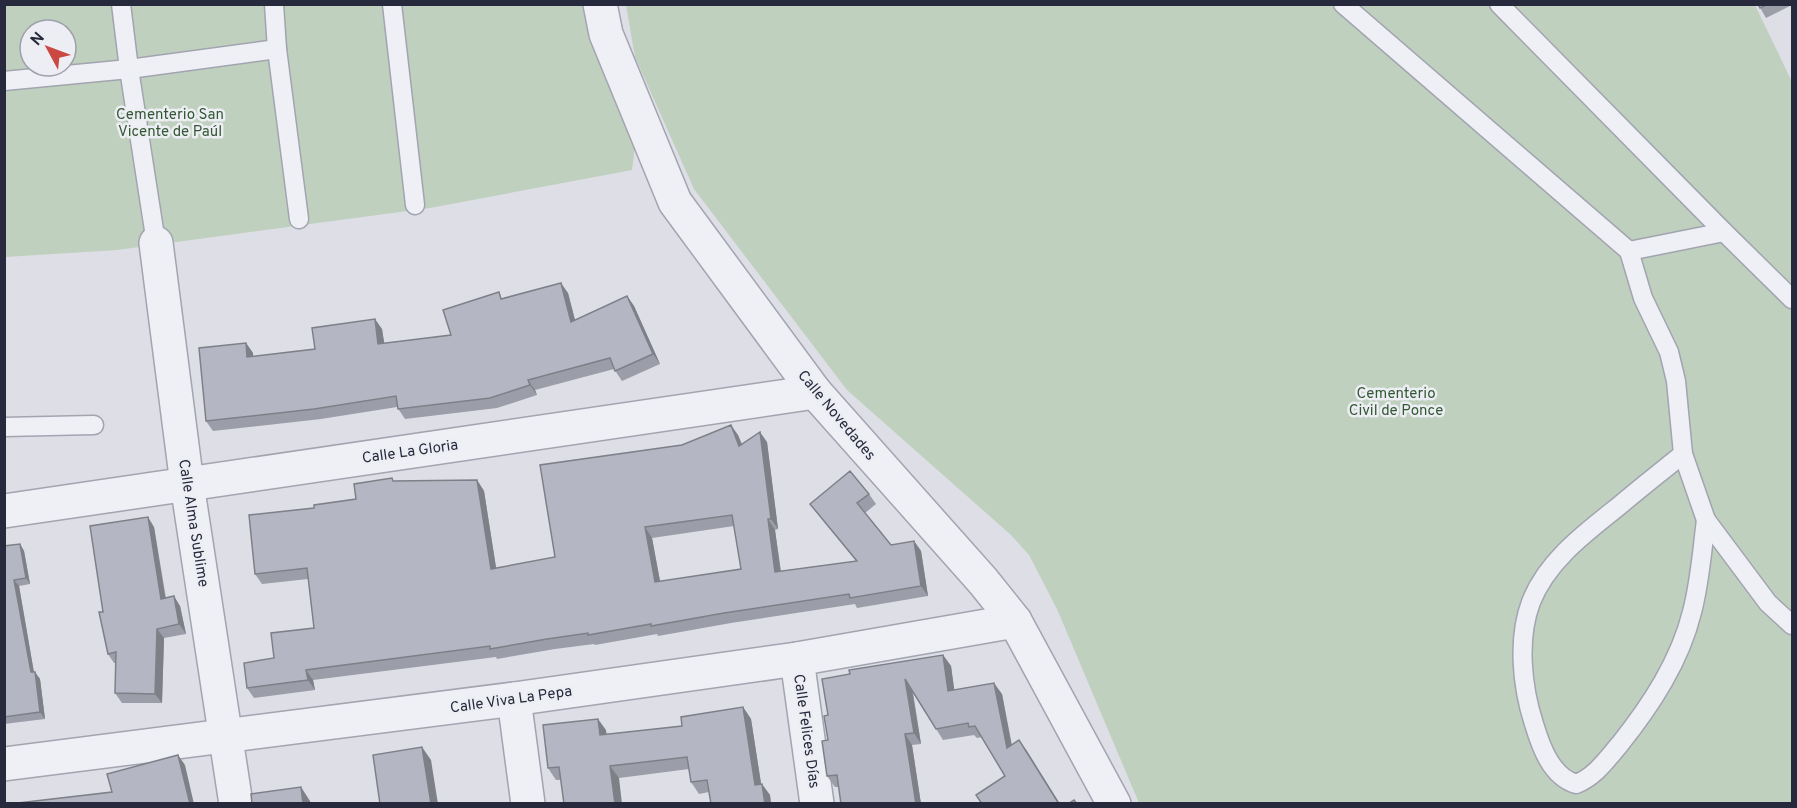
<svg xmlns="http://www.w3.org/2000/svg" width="1797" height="808" viewBox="0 0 1797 808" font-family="Overpass,sans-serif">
	<rect width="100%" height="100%" fill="#dddee6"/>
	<g fill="#bfd0be" fill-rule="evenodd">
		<path d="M5,5H585L589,35L635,145L632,170L430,208L117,250L5,257ZM30,30H66V66H30Z"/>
		<polygon points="626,5 1755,5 1792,82 1792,803 1139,803 1057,609 1029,555 1011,535 847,390 694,189 635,57"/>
	</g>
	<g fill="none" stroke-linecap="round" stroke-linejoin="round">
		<defs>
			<g id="service">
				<polyline points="121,4 129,69 156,243"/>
				<polyline points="274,4 277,49 299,219"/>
				<polyline points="392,4 415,205"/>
				<path d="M1343,4L1629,251L1643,298L1669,352L1676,381L1683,454C1662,471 1640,488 1619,506C1585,533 1547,561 1531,602C1517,639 1522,687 1534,724C1541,747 1551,776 1576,784C1595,777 1607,759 1620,744C1651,705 1680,661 1692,612C1700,582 1702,551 1706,520"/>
				<polyline points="1499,4 1724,232 1792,299"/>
				<polyline points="4,81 129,69 277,49"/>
				<polyline points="1629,251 1724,232"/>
				<polyline points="4,427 94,425"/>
				<polyline points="1683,454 1706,520 1768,603 1792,625"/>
			</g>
			<g id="minor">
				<polyline points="600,4 606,34 675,202 815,392 983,581 1015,621 1114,804"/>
				<polyline points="156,243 187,484 236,804"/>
				<polyline points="4,511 815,392"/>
				<polyline points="797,659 817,804"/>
				<polyline points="514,699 528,804"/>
				<polyline points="4,764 514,699 797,659 1015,621"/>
			</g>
		</defs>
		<use href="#service" stroke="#a2a4b0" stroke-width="21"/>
		<use href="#minor" stroke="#a2a4b0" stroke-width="36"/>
		<use href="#service" stroke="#eff0f5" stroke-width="18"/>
		<use href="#minor" stroke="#eff0f5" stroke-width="33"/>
	</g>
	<g fill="#9b9da8" fill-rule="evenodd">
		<polygon points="1758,4 1792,4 1792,5 1766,18"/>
		<polygon points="568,293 575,320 627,296 634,306 660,364 622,381 614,369 535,390 537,395 497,408 405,419 397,407 321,419 213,431 206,421 246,343 253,353 253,357 315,349 382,329 384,343 451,335 503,298"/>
		<path d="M738,435L742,444L767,442L778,529L775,530L781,571L856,561L810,504L869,494L876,504L865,513L891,545L914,541L921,551L928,596L857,608L855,604L731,623L658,636L657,634L595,645L594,644L555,649L497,659L496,657L313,680L315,690L254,698L247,688L274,658L314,628L308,579L262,584L255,574L314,508L356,499L394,481L477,480L484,491L496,568L555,557L682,445ZM734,526L741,569L660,581L652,538Z"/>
		<polygon points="154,527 166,598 180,606 186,634 164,638 162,703 122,703 115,693 116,663 114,663 108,654 103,612"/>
		<polygon points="20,544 24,551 30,584 19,586 34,672 40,679 45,719 4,724 4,546"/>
		<polygon points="943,655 951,666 954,690 1002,694 1012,745 1019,740 1060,804 982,804 1005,776 982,737 977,738 974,735 943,740 913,692 921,744 912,745 921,804 841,804 839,787 835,787 827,776 828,715 850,674"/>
		<polygon points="743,707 751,719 761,784 770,795 771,804 711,804 709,792 699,794 691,782 689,769 619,778 556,780 548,768 606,730 606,734 682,726"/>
	</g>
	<g fill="#7e8088">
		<polygon points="561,283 568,293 578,332 571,322"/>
		<polygon points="627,296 634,306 660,364 653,354"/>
		<polygon points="375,319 382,329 386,354 378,344"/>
		<polygon points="246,343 253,353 254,368 247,357"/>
		<polygon points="528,380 535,390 537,395 530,385"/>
		<polygon points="731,425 738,435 746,456 739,446"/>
		<polygon points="760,432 767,442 778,529 771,519"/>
		<polygon points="477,480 484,491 498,580 491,569"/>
		<polygon points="148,517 154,527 167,609 161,599"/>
		<polygon points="768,519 775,530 782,582 775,572"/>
		<polygon points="645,527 652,538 662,592 655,582"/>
		<polygon points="914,541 921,551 928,596 921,586"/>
		<polygon points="20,544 24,551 30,584 26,578"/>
		<polygon points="14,580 19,586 35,679 31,672"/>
		<polygon points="174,596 180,606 186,634 179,624"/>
		<polygon points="157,629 164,638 162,703 155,694"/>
		<polygon points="943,655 951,666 956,702 948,691"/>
		<polygon points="306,670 313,680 315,690 308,680"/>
		<polygon points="35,672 40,679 45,719 40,712"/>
		<polygon points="905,679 912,690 921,744 914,733"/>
		<polygon points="994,683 1002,694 1014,759 1007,748"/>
		<polygon points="743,707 751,719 763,796 755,785"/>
		<polygon points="598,719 606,730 608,747 600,735"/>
		<polygon points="905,734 912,745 921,804 916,804"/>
		<polygon points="1019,740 1027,751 1060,804 1059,804"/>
		<polygon points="422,747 431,760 438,804 431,804"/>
		<polygon points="178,755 185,765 194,804 190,804"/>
		<polygon points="610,766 619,778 622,804 615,804"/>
		<polygon points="762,784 770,795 771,804 765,804"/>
		<polygon points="301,787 310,801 311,804 303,804"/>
	</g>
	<g fill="#b4b7c3" stroke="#7e8088" stroke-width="1.5" fill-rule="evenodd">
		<polygon points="1758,4 1768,4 1760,8"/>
		<polygon points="561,283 571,322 627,296 653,354 615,371 610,358 528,380 530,385 490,398 398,409 396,396 314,409 206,421 199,348 246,343 247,357 315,349 312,328 375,319 378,344 451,335 443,310 499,292 501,299"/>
		<path d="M731,425L739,446L760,432L771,519H768L775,572L857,561L810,504L850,471L869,494L857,503L891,545L914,541L921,586L850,598L849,594L724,613L651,626V624L588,635V633L547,639L490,649V646L306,670L308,680L247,688L244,663L274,658L271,633L314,628L307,568L255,574L249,515L314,508V505L356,499L354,484L392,478L393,481L477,480L491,569L555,557L540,465L682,445ZM732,515L741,569L655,582L645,527Z"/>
		<polygon points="148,517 161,599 174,596 179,624 157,629 155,694 115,693 116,652 108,654 99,612 103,612 90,526"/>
		<polygon points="20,544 26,578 14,580 31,672 35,672 40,712 4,717 4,546"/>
		<polygon points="943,655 948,691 994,683 1007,748 1019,740 1059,804 982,804 976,795 1005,776 975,726 969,727 968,723 936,729 905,679 914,733 905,734 916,804 841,804 837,775 827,776 822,741 828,740 824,716 828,715 822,679 850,674 849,670"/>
		<polygon points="743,707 755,785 762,784 765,804 711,804 707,780 691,782 687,757 610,766 615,804 564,804 559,767 548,768 543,725 598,719 600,735 682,726 681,717"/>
		<polygon points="422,747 431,804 380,804 373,755"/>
		<polygon points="178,755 190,804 9,804 112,792 107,774"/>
		<polygon points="301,787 303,804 252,804 251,794"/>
		<polygon points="1074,800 1077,804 1068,804"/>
	</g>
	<g text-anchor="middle" stroke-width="5" stroke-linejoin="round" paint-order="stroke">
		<g font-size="15" fill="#345834" stroke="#eceef4">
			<text x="170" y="119">Cementerio San<tspan x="170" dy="17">Vicente de Paúl</tspan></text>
			<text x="1396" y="398">Cementerio<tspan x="1396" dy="17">Civil de Ponce</tspan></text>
		</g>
		<g font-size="15" fill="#262a3c" stroke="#eceef4">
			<text transform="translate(837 415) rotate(50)" y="5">Calle Novedades</text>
			<text transform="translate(410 451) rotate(-8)" y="5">Calle La Gloria</text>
			<text transform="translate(194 523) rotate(81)" y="5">Calle Alma Sublime</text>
			<text transform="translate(511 699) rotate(-8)" y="5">Calle Viva La Pepa</text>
			<text transform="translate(807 731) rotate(82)" y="5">Calle Felices Días</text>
		</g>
	</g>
	<rect width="1797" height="808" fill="none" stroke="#262a3c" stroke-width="12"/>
	<g transform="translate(48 48) rotate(311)"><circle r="28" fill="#eceef4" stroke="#9da0aa" stroke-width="1.5"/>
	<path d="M0-4.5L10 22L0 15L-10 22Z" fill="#cb4842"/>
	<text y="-9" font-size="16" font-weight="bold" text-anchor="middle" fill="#262a3c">N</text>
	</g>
</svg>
